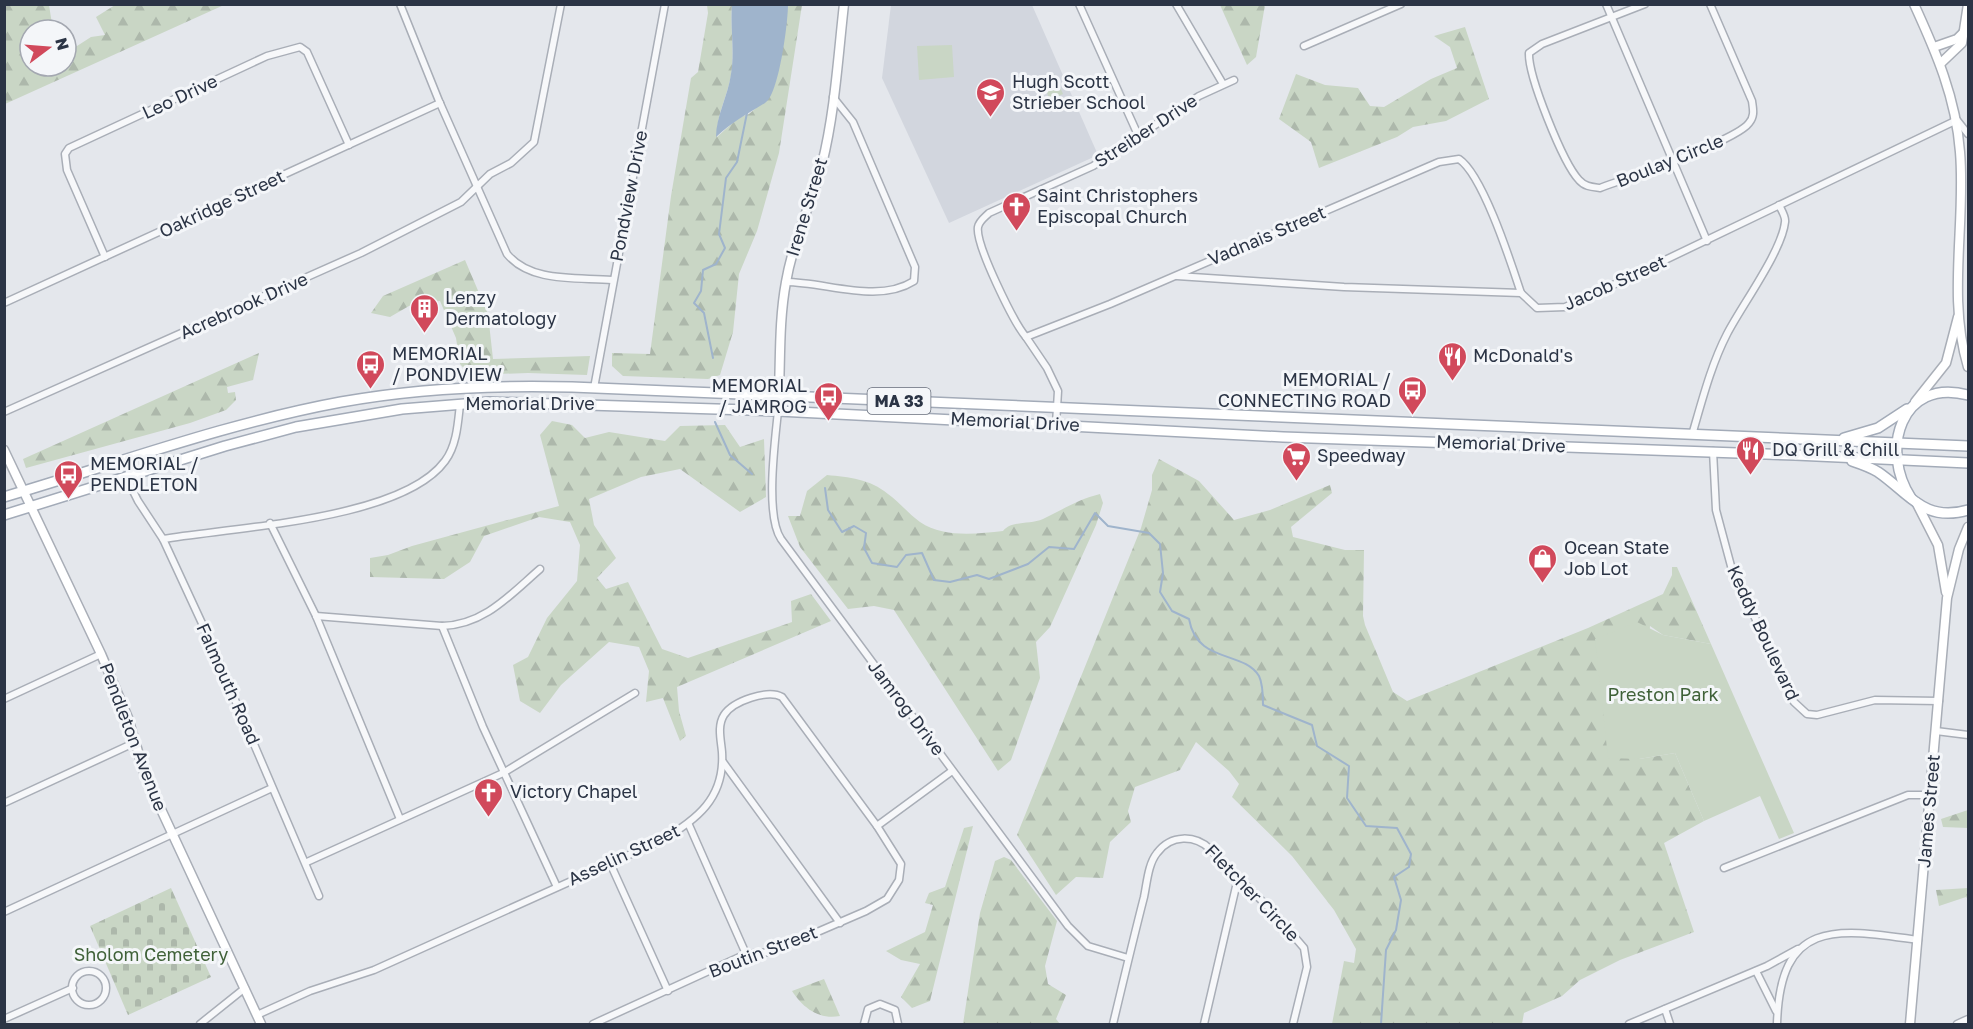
<svg xmlns="http://www.w3.org/2000/svg" width="1973" height="1029" viewBox="0 0 1973 1029" font-family="'Golos Text',sans-serif">
	<defs>
		<pattern id="forest-firs" width="22" height="20" patternUnits="userSpaceOnUse" patternTransform="scale(1.5)"><rect width="22" height="20" fill="#c9d6c5"/><path d="M5 1l3.5 6h-7zM16 11l3.5 6h-7z" fill="#adb8ab"/></pattern>
		<pattern id="cemetery-stones" width="16" height="16" patternUnits="userSpaceOnUse" patternTransform="scale(1.5)"><rect width="16" height="16" fill="#c9d6c5"/><path d="M2 7V4a2 2 0 0 1 4 0v3zM10 15v-3a2 2 0 0 1 4 0v3z" fill="#adb8ab"/></pattern>
	</defs>
	<rect width="100%" height="100%" fill="#e4e7ec"/>
	<polygon fill="#d2d6de" points="891,5 1032,5 1098,155 949,223 882,78"/>
	<g fill="url(#forest-firs)">
		<polygon points="5,4 49,5 52,24 58,30 30,30 30,66 66,66 66,44 77,46 91,37 105,35 96,17 115,5 224,5 5,104"/>
		<path d="M707,5H732C730,28 735,52 731,76C727,97 716,116 717,137L738,118L749,114L762,103L776,81L788,5H802L779,153L757,231L739,274L733,332L720,375L708,379L623,376L612,366V353L650,354L671,196L691,78L698,72L708,13Z"/>
		<polygon points="1220,5 1265,5 1256,57 1247,65"/>
		<polygon points="1465,27 1489,99 1446,121 1413,127 1397,137 1319,168 1311,142 1279,119 1296,74 1325,85 1358,88 1370,106 1384,107 1431,79 1457,68 1450,47 1434,36"/>
		<polygon points="465,260 488,314 493,359 590,356 587,375 528,373 470,375 460,364 456,338 440,301 409,306 390,317 371,313 383,296"/>
		<polygon points="259,353 253,380 227,387 228,393 235,392 236,400 226,410 190,423 26,468 23,459"/>
		<polygon points="552,421 572,425 585,438 609,432 665,441 680,426 725,425 740,447 764,439 766,497 740,512 680,469 641,477 589,499 594,525 616,558 597,578 606,589 628,582 662,649 688,658 792,622 791,601 811,594 831,621 677,687 679,711 686,736 680,741 663,698 646,702 649,671 639,647 609,642 561,685 540,713 520,701 513,665 528,657 547,618 577,581 580,545 570,522 539,517 484,536 470,562 444,579 370,577 370,558 388,555 412,546 559,506 540,435"/>
		<polygon points="1159,459 1199,481 1234,520 1270,510 1330,485 1332,493 1291,527 1293,537 1345,550 1364,550 1363,616 1365,625 1393,692 1407,701 1588,628 1663,594 1672,575 1672,567 1677,567 1711,644 1663,635 1650,626 1639,759 1675,753 1704,821 1664,843 1694,932 1620,960 1580,980 1562,996 1524,1013 1522,1024 1332,1024 1344,961 1354,963 1356,949 1334,910 1292,856 1232,797 1239,784 1229,771 1196,742 1180,770 1135,787 1128,811 1131,822 1110,842 1103,878 1076,877 1056,895 1017,835 1141,528 1152,490 1152,475"/>
		<path d="M827,475C849,477 870,479 888,494C899,502 909,514 920,522C944,538 976,534 1003,531C1012,520 1030,525 1043,519C1062,510 1079,499 1100,494L1103,503L1096,525L1050,627L1036,642L1040,678L1011,760L998,771L894,610L874,606L848,609L800,547L788,516H800L807,491Z"/>
		<polygon points="1968,810 1968,828 1943,827 1941,819"/>
		<polygon points="973,826 930,1001 912,1008 901,997 920,964 901,960 886,951 925,932 933,905 925,903 929,893 945,887 964,828"/>
		<polygon points="1004,857 1011,860 1057,921 1045,966 1048,984 1066,995 1056,1019 1060,1024 963,1024 980,913 995,861"/>
		<polygon points="1968,888 1968,899 1966,897 1939,906 1936,890"/>
		<path d="M824,979L840,1016C819,1020 803,1008 792,991Z"/>
	</g>
	<polygon fill="url(#cemetery-stones)" points="171,888 211,977 128,1015 90,926"/>
	<g fill="#c9d6c5">
		<polygon points="952,45 954,77 919,80 917,46"/>
		<polygon points="1054,74 1063,94 1050,100 1041,79"/>
		<polygon points="1637,622 1663,635 1711,644 1794,833 1779,839 1760,796 1704,821 1675,753 1639,759 1608,758 1595,639"/>
	</g>
	<path fill="#9fb4cc" d="M732,5H788C788,22 779,95 765,103C747,114 732,122 716,137C716,116 728,96 731,74C735,51 730,28 732,5Z"/>
	<g fill="none" stroke-linecap="round" stroke-linejoin="round">
		<g stroke="#9fb4cc" stroke-width="2">
			<polyline points="713,358 704,313 694,303 701,291 703,270 716,264 725,248 719,234 726,178 737,162 747,113"/>
			<polyline points="715,422 730,455 752,474"/>
			<path d="M825,488L828,510L842,532L854,526L866,533L864,548L872,563L897,567L906,555L922,553L934,580L950,582L977,575L989,579L1028,564L1049,547L1074,549L1095,513L1108,526L1149,533L1160,544L1163,573L1160,592L1172,611L1189,619C1197,664 1243,650 1259,676C1263,684 1263,696 1263,705L1312,725L1317,746L1349,766L1347,798L1366,826L1397,828L1411,854L1409,867L1394,877L1401,900L1396,930L1386,950L1381,1024"/>
		</g>
		<defs>
			<g id="street">
				<path d="M400,4L439,101L507,254C531,283 577,277 612,280"/>
				<polyline points="1079,4 1138,135"/>
				<polyline points="1176,4 1223,84"/>
				<polyline points="1606,4 1707,241"/>
				<path d="M1645,4L1542,44L1529,53C1528,76 1563,163 1579,180C1585,187 1593,187 1600,188C1627,178 1736,141 1749,123C1755,116 1753,109 1752,101L1710,4"/>
				<polyline points="1304,46 1401,4"/>
				<polyline points="105,257 67,170 65,154 69,148 267,56 300,47 307,52 349,145"/>
				<polyline points="1177,276 1344,287 1521,293 1537,308 1565,307 1590,296 1957,120 1968,134"/>
				<path d="M786,282C826,282 878,304 914,281L915,267L853,122L833,97"/>
				<polyline points="4,303 440,103"/>
				<path d="M1026,337C1014,323 975,244 978,227C979,221 985,217 989,213L1093,166L1199,96L1234,80"/>
				<polyline points="594,388 665,4"/>
				<path d="M778,411C775,441 765,515 781,539L1068,926L1088,946L1128,958"/>
				<polyline points="4,412 361,253 461,202 490,174 511,163 534,142 561,4"/>
				<path d="M1056,424L1058,391L1047,368L1026,337L1110,304L1439,162L1459,159C1483,175 1511,263 1521,293"/>
				<path d="M1692,435C1702,401 1711,365 1727,334C1742,305 1782,251 1785,222C1786,217 1782,211 1779,205"/>
				<polyline points="1713,451 1716,510 1731,566 1794,702 1807,714 1817,715 1875,700 1939,701"/>
				<polyline points="126,477 138,501 163,539 206,632 319,896"/>
				<polyline points="270,523 316,616 400,819"/>
				<path d="M163,539C234,527 402,520 445,461C457,445 458,422 460,404"/>
				<path d="M316,616L442,626C484,625 510,595 540,569"/>
				<polyline points="442,626 483,727 557,887"/>
				<polyline points="4,699 101,654"/>
				<polyline points="1936,731 1968,735"/>
				<polyline points="723,762 840,923"/>
				<polyline points="4,803 136,742"/>
				<polyline points="689,825 746,954"/>
				<polyline points="307,862 503,773 635,693"/>
				<polyline points="610,863 668,991"/>
				<polyline points="1724,868 1908,795 1931,795"/>
				<polyline points="4,912 272,788"/>
				<polyline points="1756,971 1776,1011"/>
				<circle cx="89" cy="988" r="17"/>
				<polyline points="1665,1009 1670,1024"/>
				<path d="M257,1015L310,991L374,970L660,841C697,820 725,798 722,752C721,740 717,726 724,715C733,701 768,689 782,697L877,826L952,771"/>
				<polyline points="4,1019 73,988"/>
				<polyline points="200,1024 245,988"/>
				<polyline points="593,1024 746,954 771,952 866,911 887,899 899,880 901,864 877,826"/>
				<polyline points="864,1024 868,1009 880,1004 895,1010 898,1024"/>
				<path d="M1113,1024C1123,982 1133,940 1144,897C1147,883 1148,864 1157,853C1171,834 1195,835 1210,849L1274,913L1304,948L1307,967L1293,1024"/>
				<polyline points="1204,1024 1238,878"/>
				<polyline points="1629,1024 1767,966 1798,949"/>
				<path d="M1777,1024C1780,919 1835,928 1918,940"/>
				<polyline points="1957,1024 1968,1019"/>
			</g>
			<g id="secondary">
				<path d="M1914,4C1936,52 1956,98 1960,152C1966,222 1947,298 1968,367"/>
				<polyline points="1934,47 1957,39 1964,32"/>
				<polyline points="1941,63 1962,43 1968,4"/>
				<polyline points="1915,402 1946,363 1958,317"/>
				<path d="M778,411C781,368 778,325 786,282C793,241 811,204 822,164C835,112 838,57 844,4"/>
				<polyline points="4,450 101,654 128,718 145,775 261,1024"/>
				<polyline points="1916,502 1938,545 1946,592"/>
				<polyline points="1910,1024 1947,598 1959,549 1968,527"/>
			</g>
			<g id="primary">
				<polyline points="1844,438 1878,428 1907,409"/>
				<path d="M1852,461C1861,464 1870,467 1878,472C1909,493 1924,523 1968,510"/>
				<path d="M4,497C116,464 227,423 341,402C417,388 495,385 572,387L1968,446"/>
				<path d="M1911,498C1880,451 1900,377 1968,395"/>
				<polyline points="4,515 225,446 296,427 402,409 489,402 778,411 1283,437 1795,455 1968,463"/>
			</g>
		</defs>
		<use href="#street" stroke="#a9aeb7" stroke-width="9"/>
		<use href="#secondary" stroke="#a9aeb7" stroke-width="11"/>
		<use href="#primary" stroke="#a3abb8" stroke-width="12"/>
		<use href="#street" stroke="#f7f8fa" stroke-width="6"/>
		<use href="#secondary" stroke="#fff" stroke-width="8"/>
		<use href="#primary" stroke="#fff" stroke-width="9"/>
	</g>
	<defs>
		<symbol id="school-pin" viewBox="-11 -11 22 30"><path d="M0 17L-7.5 6A9.5 9.5 0 1 1 7.5 6Z" fill="#d1495b" stroke="#f4f6f9"/><path d="M0-5L7-2L0 1L-7-2ZM-4 1L0 2.5L4 1V4Q0 6-4 4Z" fill="#fff"/></symbol>
		<symbol id="church-pin" viewBox="-11 -11 22 30"><path d="M0 17L-7.5 6A9.5 9.5 0 1 1 7.5 6Z" fill="#d1495b" stroke="#f4f6f9"/><path d="M-1.2-6h2.4v3.5h3.3v2.4h-3.3V6h-2.4V-.1h-3.3v-2.4h3.3Z" fill="#fff"/></symbol>
		<symbol id="building-pin" viewBox="-11 -11 22 30"><path d="M0 17L-7.5 6A9.5 9.5 0 1 1 7.5 6Z" fill="#d1495b" stroke="#f4f6f9"/><path d="M-4-6H4V6H1V3H-1V6H-4ZM-2.5-4.3h1.7v1.8h-1.7ZM.8-4.3h1.7v1.8H.8ZM-2.5-1h1.7V.8h-1.7ZM.8-1h1.7V.8H.8Z" fill="#fff"/></symbol>
		<symbol id="restaurant-pin" viewBox="-11 -11 22 30"><path d="M0 17L-7.5 6A9.5 9.5 0 1 1 7.5 6Z" fill="#d1495b" stroke="#f4f6f9"/><path d="M-5-6h1v4h1v-4h1v4h1v-4h1v5L-1.5 .5V6h-2V.5L-5-1ZM5-6V6H3V1.5H1.5Q1.5-4 5-6Z" fill="#fff"/></symbol>
		<symbol id="bus-pin" viewBox="-11 -11 22 30"><path d="M0 17L-7.5 6A9.5 9.5 0 1 1 7.5 6Z" fill="#d1495b" stroke="#f4f6f9"/><path d="M-5-6H5V4H4V6H2V4H-2V6H-4V4H-5ZM-3.5-4V0h7V-4ZM-3.5 1.2v1.5H-2V1.2ZM2 1.2v1.5H3.5V1.2Z" fill="#fff"/></symbol>
		<symbol id="supermarket-pin" viewBox="-11 -11 22 30"><path d="M0 17L-7.5 6A9.5 9.5 0 1 1 7.5 6Z" fill="#d1495b" stroke="#f4f6f9"/><path d="M-6-5.5h2.5l.6 2H6L4.5 2H-2.5L-4.4-4H-6ZM-1.5 3.2a1.3 1.3 0 1 0 .1 0ZM3 3.2a1.3 1.3 0 1 0 .1 0Z" fill="#fff"/></symbol>
		<symbol id="shop-pin" viewBox="-11 -11 22 30"><path d="M0 17L-7.5 6A9.5 9.5 0 1 1 7.5 6Z" fill="#d1495b" stroke="#f4f6f9"/><path d="M-5-2.5h2.3a2.7 3.5 0 0 1 5.4 0H5L5.5 6h-11ZM-1.5-2.5h3a1.5 2.3 0 0 0-3 0Z" fill="#fff"/></symbol>
	</defs>
	<g fill-rule="evenodd">
		<use href="#school-pin" x="974" y="76" width="33" height="45"/>
		<use href="#church-pin" x="1000" y="190" width="33" height="45"/>
		<use href="#building-pin" x="408" y="292" width="33" height="45"/>
		<use href="#restaurant-pin" x="1436" y="340" width="33" height="45"/>
		<use href="#bus-pin" x="354" y="348" width="33" height="45"/>
		<use href="#bus-pin" x="1396" y="374" width="33" height="45"/>
		<use href="#bus-pin" x="812" y="380" width="33" height="45"/>
		<use href="#restaurant-pin" x="1734" y="434" width="33" height="45"/>
		<use href="#supermarket-pin" x="1280" y="440" width="33" height="45"/>
		<use href="#bus-pin" x="52" y="458" width="33" height="45"/>
		<use href="#shop-pin" x="1526" y="542" width="33" height="45"/>
		<use href="#church-pin" x="472" y="776" width="33" height="45"/>
	</g>
	<g text-anchor="middle" stroke-width="6" stroke-linejoin="round" paint-order="stroke">
		<rect fill="#f4f6f9" stroke="#676e7b" stroke-width="1.5" x="867.5" y="388" width="63" height="26" rx="4.5"/>
		<g font-size="16" font-weight="bold" fill="#2b3445">
			<text x="899" y="407">MA 33</text>
		</g>
		<g font-size="18" fill="#2b3445" stroke="#f4f6f9" text-anchor="start">
			<text x="1012" y="88">Hugh Scott<tspan x="1012" dy="21">Strieber School</tspan></text>
			<text x="1037" y="202">Saint Christophers<tspan x="1037" dy="21">Episcopal Church</tspan></text>
			<text x="445" y="304">Lenzy<tspan x="445" dy="21">Dermatology</tspan></text>
			<text x="392" y="360">MEMORIAL<tspan x="392" dy="21">/ PONDVIEW</tspan></text>
			<text x="1473" y="362">McDonald's</text>
			<text x="1391" y="386" text-anchor="end">MEMORIAL /<tspan x="1391" dy="21">CONNECTING ROAD</tspan></text>
			<text x="807" y="392" text-anchor="end">MEMORIAL<tspan x="807" dy="21">/ JAMROG</tspan></text>
			<text x="1772" y="456">DQ Grill &amp; Chill</text>
			<text x="1317" y="462">Speedway</text>
			<text x="90" y="470">MEMORIAL /<tspan x="90" dy="21">PENDLETON</tspan></text>
			<text x="1564" y="554">Ocean State<tspan x="1564" dy="21">Job Lot</tspan></text>
			<text x="510" y="798">Victory Chapel</text>
		</g>
		<g font-size="18" fill="#2b3445" stroke="#f4f6f9">
			<text transform="translate(180 97) rotate(-25)" y="6">Leo Drive</text>
			<text transform="translate(1146 131) rotate(-33)" y="6">Streiber Drive</text>
			<text transform="translate(1670 161) rotate(-22)" y="6">Boulay Circle</text>
			<text transform="translate(629 196) rotate(-79)" y="6">Pondview Drive</text>
			<text transform="translate(222 204) rotate(-25)" y="6">Oakridge Street</text>
			<text transform="translate(807 207) rotate(-73)" y="6">Irene Street</text>
			<text transform="translate(1267 236) rotate(-23)" y="6">Vadnais Street</text>
			<text transform="translate(1615 283) rotate(-24)" y="6">Jacob Street</text>
			<text transform="translate(244 306) rotate(-24)" y="6">Acrebrook Drive</text>
			<text x="530" y="410">Memorial Drive</text>
			<text transform="translate(1015 422) rotate(3)" y="6">Memorial Drive</text>
			<text transform="translate(1501 444) rotate(2)" y="6">Memorial Drive</text>
			<text transform="translate(1763 633) rotate(65)" y="6">Keddy Boulevard</text>
			<text transform="translate(228 684) rotate(66)" y="6">Falmouth Road</text>
			<text transform="translate(906 708) rotate(53)" y="6">Jamrog Drive</text>
			<text transform="translate(133 737) rotate(69)" y="6">Pendleton Avenue</text>
			<text transform="translate(1929 811) rotate(-85)" y="6">James Street</text>
			<text transform="translate(624 855) rotate(-25)" y="6">Asselin Street</text>
			<text transform="translate(1252 893) rotate(46)" y="6">Fletcher Circle</text>
			<text transform="translate(763 952) rotate(-21)" y="6">Boutin Street</text>
		</g>
		<g font-size="18" fill="#3f6138" stroke="#f4f6f9">
			<text x="1663" y="701">Preston Park</text>
			<text x="151" y="961">Sholom Cemetery</text>
		</g>
	</g>
	<rect width="1973" height="1029" fill="none" stroke="#2b3445" stroke-width="12"/>
	<g transform="translate(48 48) rotate(74)"><circle r="28" fill="#f4f6f9" stroke="#a4a8b1" stroke-width="1.5"/>
	<path d="M0-4.5L10 22L0 15L-10 22Z" fill="#d1495b"/>
	<text y="-9" font-size="16" font-weight="bold" text-anchor="middle" fill="#2b3445">N</text>
	</g>
</svg>
